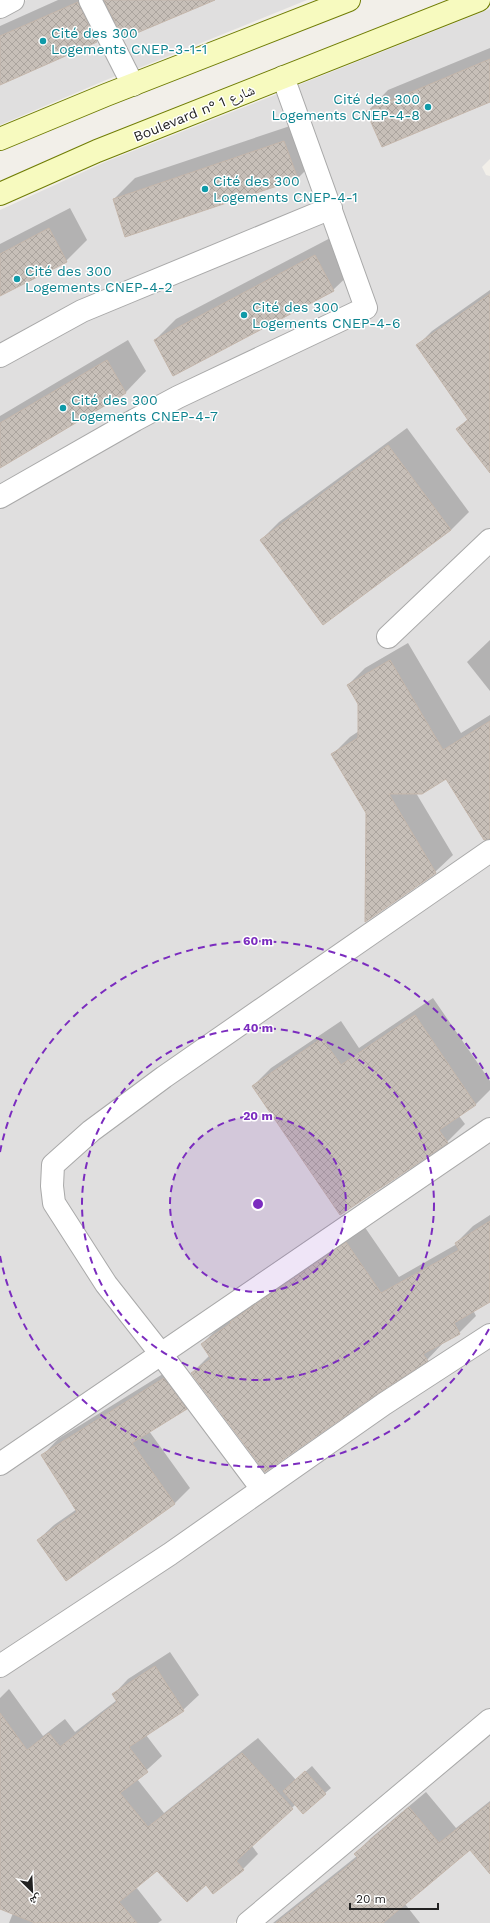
<svg xmlns="http://www.w3.org/2000/svg" width="490" height="1923" viewBox="0 0 490 1923" font-family="'Work Sans','Noto Naskh Arabic',sans-serif">
	<defs>
		<pattern id="building-cross-hatch" width="8" height="8" patternUnits="userSpaceOnUse"><rect width="8" height="8" fill="#c7bfb8"/><path d="M0 0l8 8M0 8l8-8" fill="none" stroke="#aba49e"/></pattern>
	</defs>
	<rect width="100%" height="100%" fill="#f2efe9"/>
	<g fill="#e0dfdf">
		<polygon points="27,0 79,0 118,75 0,125 0,13"/>
		<polygon points="99,0 307,0 134,70"/>
		<polygon points="490,9 490,159 482,167 486,175 490,176 490,528 382,630 490,552 490,1118 0,1453 0,506 139,427 369,315 296,86"/>
		<polygon points="280,93 320,204 0,346 0,210 105,162"/>
		<polygon points="325,219 355,305 0,487 0,366 85,318"/>
		<polygon points="490,1138 490,1326 189,1530 0,1655 0,1474"/>
		<polygon points="490,1345 490,1709 234,1923 0,1923 0,1676"/>
		<polygon points="490,1731 490,1923 261,1923"/>
	</g>
	<g fill="#0003">
		<polygon points="58,0 212,0 116,22 97,41 0,83 0,26"/>
		<polygon points="490,48 490,101 368,111 388,90"/>
		<polygon points="305,121 318,158 297,179 114,199 135,178"/>
		<polygon points="70,208 87,240 66,261 0,295 0,244"/>
		<polygon points="336,235 354,270 333,290 155,340 176,319"/>
		<polygon points="490,290 490,449 457,429 469,418 418,345 432,331"/>
		<polygon points="128,340 146,371 126,392 0,467 0,416"/>
		<polygon points="407,428 469,512 451,530 261,540 279,522"/>
		<polygon points="490,640 490,691 467,662"/>
		<polygon points="408,643 461,733 490,715 490,835 446,778 416,793 453,855 435,872 367,813 333,754 350,737 359,731 359,704 348,685 365,668"/>
		<polygon points="433,998 490,1081 490,1090 476,1104 459,1116 465,1124 447,1142 253,1086 271,1068 341,1021 359,1048"/>
		<polygon points="490,1215 490,1301 473,1310 476,1316 459,1333 444,1342 427,1360 377,1393 192,1373 210,1355 202,1344 219,1327 364,1226 399,1277 457,1244 456,1243 473,1226"/>
		<polygon points="179,1364 201,1393 186,1408 149,1431 190,1488 174,1504 38,1540 54,1525 77,1509 43,1455 58,1439"/>
		<polygon points="170,1652 199,1695 183,1710 146,1735 162,1756 137,1779 164,1813 258,1738 296,1780 312,1766 331,1788 325,1793 296,1804 252,1846 258,1854 243,1869 206,1884 157,1870 136,1887 162,1920 158,1923 9,1923 13,1913 0,1908 0,1698 9,1689 43,1736 65,1719 75,1732 117,1700 113,1695 128,1679"/>
		<polygon points="426,1792 456,1828 490,1801 490,1873 471,1848 405,1904 420,1923 273,1923 357,1856 355,1854 371,1838"/>
	</g>
	<g fill="url(#building-cross-hatch)" stroke="#c4b6ab">
		<polygon points="104,0 215,0 125,38 122,31 120,32"/>
		<polygon points="78,2 97,42 0,85 0,36"/>
		<polygon points="490,59 490,102 382,147 366,111"/>
		<polygon points="284,141 298,179 125,237 113,199"/>
		<polygon points="49,228 67,262 0,296 0,254"/>
		<polygon points="315,255 334,291 173,376 154,340"/>
		<polygon points="490,294 490,473 456,429 468,420 416,345"/>
		<polygon points="107,360 126,393 0,468 0,423"/>
		<polygon points="388,445 451,530 323,625 260,540"/>
		<polygon points="390,660 443,750 490,721 490,839 484,840 446,779 422,794 389,794 436,873 365,922 366,813 331,754 358,738 358,704 347,685"/>
		<polygon points="415,1015 476,1105 439,1130 448,1143 340,1215 252,1086 322,1038 341,1065"/>
		<polygon points="490,1221 490,1302 454,1323 460,1334 423,1354 428,1361 377,1394 265,1472 191,1373 211,1359 201,1344 231,1323 230,1322 346,1242 381,1293 459,1250 455,1243"/>
		<polygon points="164,1378 187,1409 132,1443 175,1504 66,1581 37,1540 77,1512 41,1455"/>
		<polygon points="155,1666 184,1711 129,1747 148,1772 120,1793 148,1827 242,1753 293,1809 236,1861 244,1870 213,1894 206,1885 187,1902 157,1871 119,1902 137,1923 35,1923 0,1909 0,1713 27,1750 49,1733 60,1747 117,1702 112,1694"/>
		<polygon points="305,1771 326,1794 303,1814 283,1791"/>
		<polygon points="490,1803 490,1874 470,1850 383,1923 276,1923 358,1858 354,1854 409,1807 439,1843"/>
	</g>
	<g fill="none" stroke-linecap="round" stroke-linejoin="round">
		<defs>
			<g id="minor">
				<polyline points="90,0 133,85"/>
				<polyline points="0,7 13,0"/>
				<polyline points="0,356 82,311 331,208"/>
				<polyline points="0,497 135,420 178,397 366,308 283,77"/>
				<polyline points="388,637 490,540"/>
				<polyline points="0,1464 490,1129"/>
				<polyline points="262,1489 161,1354 106,1284 54,1203 52,1186 53,1165 91,1131 164,1077 490,851"/>
				<polyline points="0,1666 170,1554 384,1404 490,1335"/>
				<polyline points="248,1923 490,1720"/>
			</g>
			<g id="secondary">
				<polyline points="0,139 106,95 349,0"/>
				<polyline points="0,194 97,151 479,0"/>
			</g>
		</defs>
		<use href="#minor" stroke="#a9a9a9" stroke-width="24"/>
		<use href="#secondary" stroke="#707d05" stroke-width="24"/>
		<use href="#minor" stroke="#fff" stroke-width="22"/>
		<use href="#secondary" stroke="#f7fabf" stroke-width="22"/>
	</g>
	<circle cx="258" cy="1204" r="88" fill="#7b2cbf" fill-opacity=".12"/>
	<g fill="none" stroke="#7b2cbf" stroke-width="2" stroke-dasharray="7 5">
		<circle cx="258" cy="1204" r="88"/>
		<circle cx="258" cy="1204" r="176"/>
		<path d="M489 1329A263 263 0 0 1 0 1256M0 1152A263 263 0 0 1 489 1079"/>
	</g>
	<g fill="#0f9aa8" stroke="#fff" stroke-width="1.5">
		<circle cx="43" cy="41" r="4"/>
		<circle cx="428" cy="107" r="4"/>
		<circle cx="205" cy="189" r="4"/>
		<circle cx="17" cy="279" r="4"/>
		<circle cx="244" cy="315" r="4"/>
		<circle cx="63" cy="408" r="4"/>
	</g>
	<g text-anchor="middle" stroke-width="3" stroke-linejoin="round" paint-order="stroke">
		<g font-size="14" fill="#0d838f" stroke="#fff" text-anchor="start">
			<text x="51" y="38">Cité des 300<tspan x="51" dy="16">Logements CNEP-3-1-1</tspan></text>
			<text x="420" y="104" text-anchor="end">Cité des 300<tspan x="420" dy="16">Logements CNEP-4-8</tspan></text>
			<text x="213" y="186">Cité des 300<tspan x="213" dy="16">Logements CNEP-4-1</tspan></text>
			<text x="25" y="276">Cité des 300<tspan x="25" dy="16">Logements CNEP-4-2</tspan></text>
			<text x="252" y="312">Cité des 300<tspan x="252" dy="16">Logements CNEP-4-6</tspan></text>
			<text x="71" y="405">Cité des 300<tspan x="71" dy="16">Logements CNEP-4-7</tspan></text>
		</g>
		<g font-size="14" fill="#222" stroke="#fff">
			<text transform="translate(194 113) rotate(-22)" y="5">Boulevard n° شارع 1</text>
		</g>
	</g>
	<circle cx="258" cy="1204" r="6" fill="#7b2cbf" stroke="#fff" stroke-width="2"/>
	<g font-size="12" text-anchor="middle" font-weight="bold" fill="#7b2cbf" stroke="#fff" stroke-width="3" stroke-linejoin="round" paint-order="stroke">
		<text x="258" y="945">60 m</text>
		<text x="258" y="1032">40 m</text>
		<text x="258" y="1120">20 m</text>
	</g>
	<g transform="translate(32 1891) rotate(156)" stroke="#ffffff" stroke-width="3" paint-order="stroke">
	<path d="M0-3L7 15L0 10L-7 15Z" fill="#222222"/>
	<text y="-6" font-size="11" font-weight="bold" text-anchor="middle" fill="#222222">ش</text>
	</g>
	<path d="M350 1903v6h88v-6" fill="none" stroke="#222222" stroke-width="2"/>
	<text x="356" y="1903" font-size="12" fill="#222222" stroke="#ffffff" stroke-width="3" paint-order="stroke">20 m</text>
</svg>
